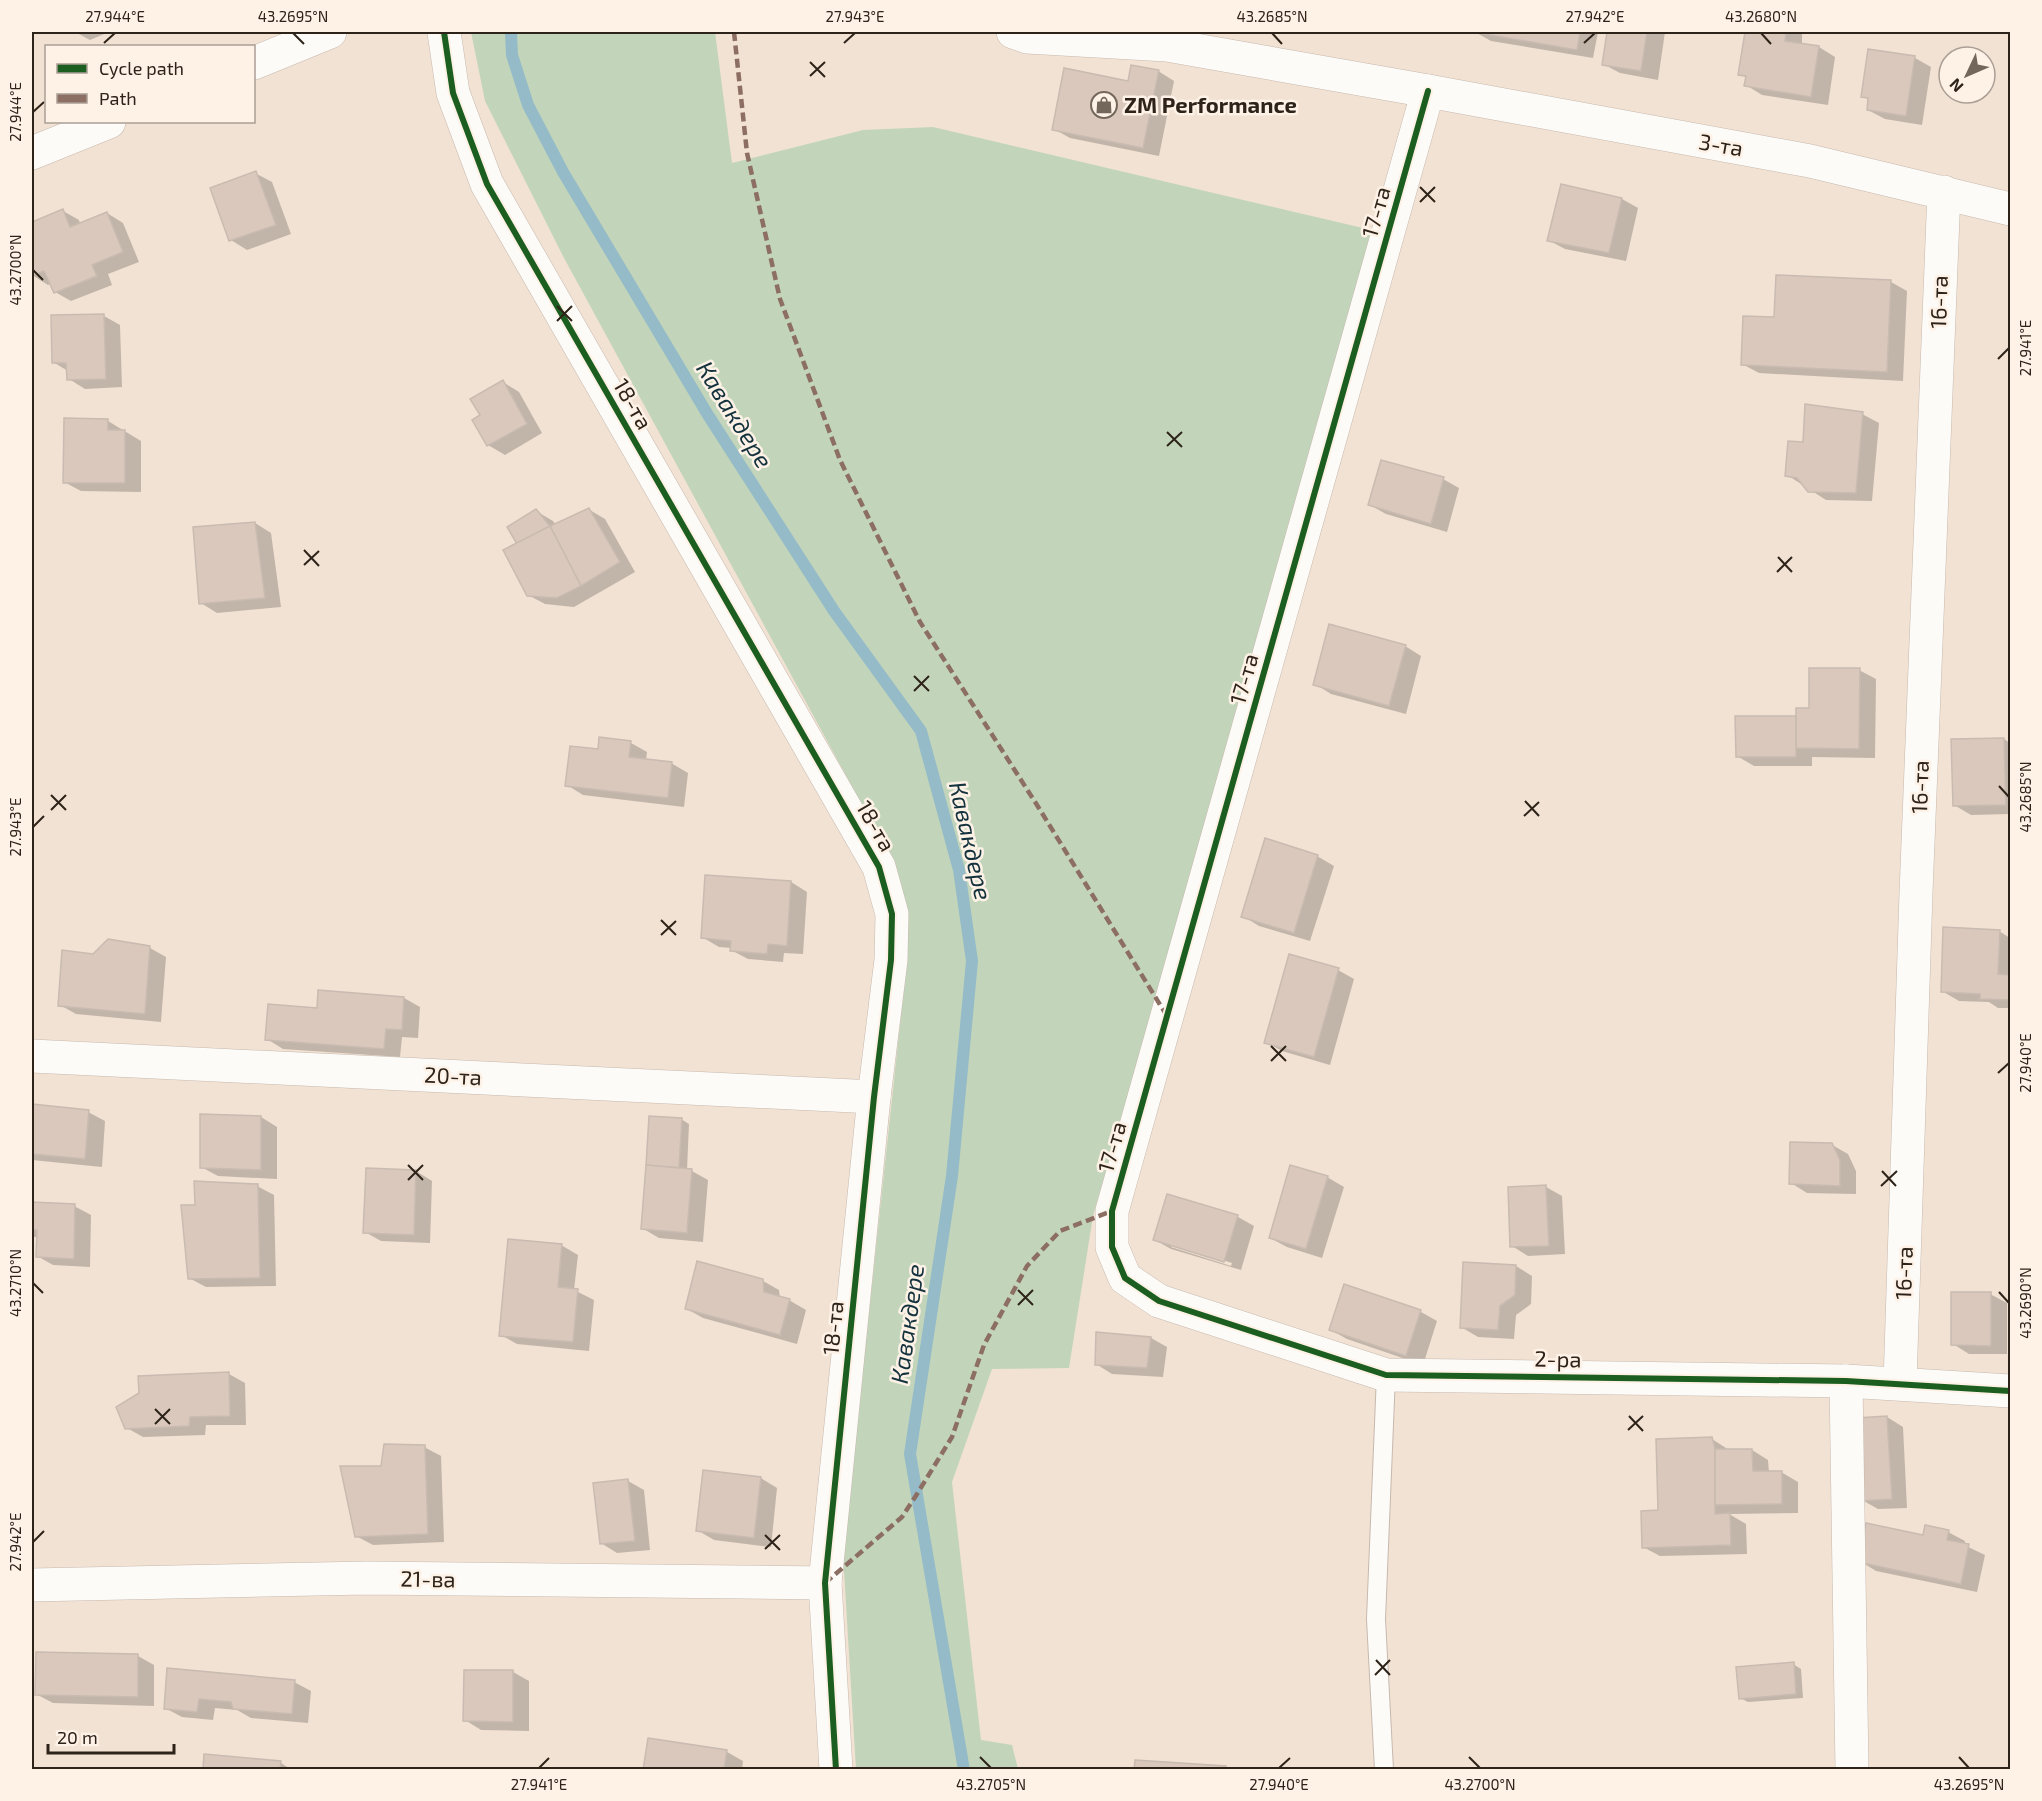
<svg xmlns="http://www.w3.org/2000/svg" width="2042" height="1801" viewBox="0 0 2042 1801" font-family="'Exo 2',sans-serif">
	<rect width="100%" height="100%" fill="#f2e2d3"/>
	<polygon fill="#c2d5bb" points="471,32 715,32 732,163 863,130 933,127 1380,232 1093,1216 1069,1368 992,1369 952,1482 981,1740 1012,1745 1018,1769 856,1769 843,1555 904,987 892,860 564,258 485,101"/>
	<g fill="#0003" fill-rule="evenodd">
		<polygon points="75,32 109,32 90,40"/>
		<polygon points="1475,32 1598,32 1593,58 1491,41"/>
		<polygon points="1608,32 1665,32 1658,80 1620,73 1603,64"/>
		<polygon points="1746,32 1802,32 1802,45 1819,47 1835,57 1828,105 1762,95 1746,85 1747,78 1740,74"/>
		<polygon points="1915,58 1931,67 1922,125 1885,119 1868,110 1870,100 1862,96"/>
		<polygon points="1158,71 1174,81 1159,156 1070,138 1054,129 1129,83"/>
		<polygon points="255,173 272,182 291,234 247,250 231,240"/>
		<polygon points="1563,186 1622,199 1638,208 1626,261 1565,249 1548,240"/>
		<polygon points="63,211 79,220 80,224 107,213 123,223 139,262 108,274 112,285 71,301 55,292 51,283 48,285 32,275 32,256 34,255 32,248 32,223"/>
		<polygon points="1891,282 1907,291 1903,381 1759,373 1742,364 1775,319"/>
		<polygon points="104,316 120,325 122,387 85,389 69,379 68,371 53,362"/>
		<polygon points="503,382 519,392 542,433 505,455 488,445 482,415"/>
		<polygon points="1862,414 1879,423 1872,501 1826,500 1787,475 1805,443"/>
		<polygon points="108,421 141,441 141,492 81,491 64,482"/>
		<polygon points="1443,479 1459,488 1447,532 1386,514 1370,505"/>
		<polygon points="588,509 605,519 635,572 574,607 545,604 528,595 519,544 536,511 553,521 556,525"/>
		<polygon points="255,523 271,533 281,607 217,613 201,603"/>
		<polygon points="1405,646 1421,656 1406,714 1331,694 1315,684"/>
		<polygon points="1859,670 1876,679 1875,758 1812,757 1812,766 1754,766 1737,756 1810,709"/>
		<polygon points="2004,739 2010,743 2010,814 1971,815 1954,805"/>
		<polygon points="631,743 647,752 646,760 671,763 688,773 684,807 583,795 567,785 599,751"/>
		<polygon points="1317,856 1334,866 1310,941 1259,926 1243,916"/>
		<polygon points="791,882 807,892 803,954 784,953 783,962 748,959 731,950 732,948 719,947 702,937"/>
		<polygon points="1999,931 2010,938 2010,1008 1998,1008 1989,1002 1959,1001 1942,991"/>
		<polygon points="108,940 150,948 166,957 161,1022 76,1014 60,1005 93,955"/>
		<polygon points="1338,970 1354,979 1330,1065 1282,1051 1266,1042"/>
		<polygon points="404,998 420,1007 418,1038 402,1037 400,1057 283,1049 267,1039 319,1009"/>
		<polygon points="32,1106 88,1112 105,1121 102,1167 32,1160"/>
		<polygon points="261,1117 277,1127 277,1179 218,1176 201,1167"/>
		<polygon points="681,1119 689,1124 687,1170 692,1171 708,1180 703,1242 659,1238 642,1228"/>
		<polygon points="1832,1145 1848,1154 1856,1171 1856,1194 1807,1193 1791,1183"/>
		<polygon points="416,1171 432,1181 430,1243 381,1241 365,1232"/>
		<polygon points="1327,1177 1344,1187 1322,1258 1287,1247 1270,1238"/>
		<polygon points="257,1186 274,1195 276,1286 206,1287 189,1278"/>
		<polygon points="1546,1187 1562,1196 1565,1254 1528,1256 1512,1246"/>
		<path d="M1168,1196L1238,1217L1254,1226L1241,1270L1171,1249L1155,1240ZM1171,1244L1232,1263L1231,1266L1171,1247Z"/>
		<polygon points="32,1204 74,1206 91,1215 90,1267 53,1265 37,1256 38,1237 32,1237"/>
		<polygon points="561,1245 578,1255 574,1290 594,1300 589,1351 517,1344 501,1335"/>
		<polygon points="1516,1266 1532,1276 1531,1304 1516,1315 1514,1339 1478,1337 1461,1327"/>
		<polygon points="763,1281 779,1290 780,1298 789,1300 806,1310 797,1344 703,1318 687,1309"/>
		<polygon points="1345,1286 1421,1312 1437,1321 1423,1365 1347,1339 1331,1330"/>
		<polygon points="1990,1294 2007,1303 2007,1354 1969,1354 1953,1344"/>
		<polygon points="1151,1338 1167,1347 1163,1377 1112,1374 1096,1364"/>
		<polygon points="229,1374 245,1383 246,1425 206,1425 205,1435 143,1437 127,1428"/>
		<polygon points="1887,1417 1903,1427 1907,1508 1878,1509 1862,1500"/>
		<polygon points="1712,1439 1729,1450 1752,1450 1768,1460 1769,1473 1781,1472 1798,1482 1798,1513 1729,1514 1746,1524 1747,1554 1660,1556 1643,1547 1660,1512"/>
		<polygon points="424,1447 441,1456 444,1542 373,1545 356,1536"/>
		<polygon points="761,1478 777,1488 771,1547 714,1540 697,1530"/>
		<polygon points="628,1481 644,1490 650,1550 617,1553 601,1543"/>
		<polygon points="1948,1532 1965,1541 1964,1545 1985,1555 1977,1592 1876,1571 1860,1561 1924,1536"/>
		<polygon points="37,1654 138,1656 154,1665 154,1706 53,1703 36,1694"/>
		<polygon points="1793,1664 1801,1669 1803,1698 1748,1702 1740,1698"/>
		<polygon points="169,1669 294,1682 311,1691 308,1723 251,1718 237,1710 215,1708 213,1720 182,1717 165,1708"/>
		<polygon points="513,1672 529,1681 529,1731 481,1730 465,1720"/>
		<polygon points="649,1740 727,1752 743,1761 742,1770 645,1770"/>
		<polygon points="281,1763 292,1770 204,1770"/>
	</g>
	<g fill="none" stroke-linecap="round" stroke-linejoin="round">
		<polyline stroke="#94bbc7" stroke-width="12" points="511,32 512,55 528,105 563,172 708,415 834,611 921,731 959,870 972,961 952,1176 910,1454 964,1770"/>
	</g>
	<g fill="#d9c8bb" stroke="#c9bbb1" stroke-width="1.5">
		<polygon points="1473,32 1580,32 1577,50"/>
		<polygon points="1607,32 1647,32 1641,71 1602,65"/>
		<polygon points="1745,32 1786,32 1785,41 1819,46 1811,97 1744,86 1746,76 1738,75"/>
		<polygon points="1868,49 1915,56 1906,116 1867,110 1868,98 1861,97"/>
		<polygon points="1131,65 1159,70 1143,148 1052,130 1064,68 1128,81"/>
		<polygon points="256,171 276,225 229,241 210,188"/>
		<polygon points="1561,184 1622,198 1609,253 1547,241"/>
		<polygon points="63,209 70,227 107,212 123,252 92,265 97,276 54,293 44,271 32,276 32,222"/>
		<polygon points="1776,275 1891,280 1887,372 1741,365 1743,316 1774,317"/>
		<polygon points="104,314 106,379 67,380 66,363 52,363 51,315"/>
		<polygon points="503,380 527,424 487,446 472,420 480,415 470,399"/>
		<polygon points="1805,404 1863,412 1856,493 1808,492 1797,478 1785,476 1788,441 1803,442"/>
		<polygon points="64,418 108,419 108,430 125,430 125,483 63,483"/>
		<polygon points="1381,460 1444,477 1431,524 1368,505"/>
		<polygon points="589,508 620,562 581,586 550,526"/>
		<polygon points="536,509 550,526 517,544 507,527"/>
		<polygon points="255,522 265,598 199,604 193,527"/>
		<polygon points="550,526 581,586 557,598 527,596 503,550"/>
		<polygon points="1329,624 1406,645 1389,706 1313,685"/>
		<polygon points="1809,668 1860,668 1859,749 1796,748 1796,708 1809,708"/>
		<polygon points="1735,716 1796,716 1796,757 1736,757"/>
		<polygon points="599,737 631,741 629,757 672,762 668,798 565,786 570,746 598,749"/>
		<polygon points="2004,738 2006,805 1953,806 1951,739"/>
		<polygon points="1265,838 1318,855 1294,933 1241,917"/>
		<polygon points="705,875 791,881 787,946 768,944 767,954 730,951 731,941 701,938"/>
		<polygon points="1943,927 2000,930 1998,974 2010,975 2010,1000 1980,999 1980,994 1941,992"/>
		<polygon points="108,939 150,946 145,1014 58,1006 62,950 93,954"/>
		<polygon points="1289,954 1339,968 1314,1057 1264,1043"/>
		<polygon points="318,990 404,997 402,1030 386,1029 384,1049 265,1040 268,1004 317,1008"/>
		<polygon points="32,1104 89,1110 85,1159 32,1154"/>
		<polygon points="200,1114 261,1116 261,1170 200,1168"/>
		<polygon points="649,1116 682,1118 679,1168 646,1165"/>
		<polygon points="1790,1142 1832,1143 1840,1160 1840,1186 1789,1184"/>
		<polygon points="646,1165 692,1169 687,1233 641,1229"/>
		<polygon points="1290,1165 1328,1176 1306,1249 1269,1238"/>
		<polygon points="366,1168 416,1170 414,1235 363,1233"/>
		<polygon points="194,1181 258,1184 260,1278 188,1279 181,1205 195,1205"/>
		<polygon points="1546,1185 1549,1246 1510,1247 1508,1187"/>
		<polygon points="1167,1194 1238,1215 1224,1262 1153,1240"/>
		<polygon points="32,1202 75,1204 74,1259 36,1257 37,1230 32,1230"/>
		<polygon points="508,1239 562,1244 558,1287 578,1289 573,1342 499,1336"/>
		<polygon points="697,1261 763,1279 764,1292 790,1299 780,1335 685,1309"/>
		<polygon points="1463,1262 1516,1265 1515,1295 1500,1306 1498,1330 1460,1328"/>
		<polygon points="1344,1284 1421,1310 1406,1356 1329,1330"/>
		<polygon points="1951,1292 1991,1292 1991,1346 1951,1345"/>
		<polygon points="1096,1332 1151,1337 1147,1368 1095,1365"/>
		<polygon points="229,1372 230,1416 190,1417 189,1426 125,1429 116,1407 139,1393 138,1376"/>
		<polygon points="1887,1416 1892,1499 1861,1501 1856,1418"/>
		<polygon points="1712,1437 1715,1449 1715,1514 1730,1513 1731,1545 1642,1548 1641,1511 1658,1510 1656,1439"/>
		<polygon points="384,1444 425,1445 428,1534 355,1537 340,1466 381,1466"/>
		<polygon points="1715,1449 1752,1449 1753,1471 1782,1471 1782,1504 1715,1505"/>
		<polygon points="703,1470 761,1477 754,1538 696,1531"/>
		<polygon points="628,1479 635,1541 600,1544 593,1483"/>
		<polygon points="1866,1523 1923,1535 1925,1525 1949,1530 1947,1540 1969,1544 1961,1584 1858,1562"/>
		<polygon points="36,1652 138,1654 138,1697 35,1695"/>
		<polygon points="1794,1662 1796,1694 1739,1699 1736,1667"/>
		<polygon points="167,1668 295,1680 292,1714 233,1709 231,1702 199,1699 197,1712 164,1709"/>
		<polygon points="464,1670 513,1670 513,1722 463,1721"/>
		<polygon points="648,1738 727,1750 724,1770 643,1770"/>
		<polygon points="204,1754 281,1761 280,1770 203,1770"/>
		<polygon points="1135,1760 1226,1766 1225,1770 1134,1770"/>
	</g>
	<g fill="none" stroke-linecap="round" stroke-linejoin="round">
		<defs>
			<polyline id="service" points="1384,1770 1376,1619 1386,1375"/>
			<g id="minor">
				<polyline points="444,32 453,93 487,184 879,867 892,914 891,960 874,1097 825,1583 836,1770"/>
				<polyline points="1013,32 1027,37 1167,45 1428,91 1810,161 2010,209"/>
				<polyline points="254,63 330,32"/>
				<polyline points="1428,91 1112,1211 1112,1247 1125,1278 1159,1301 1386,1375 1846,1381 2010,1391"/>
				<polyline points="32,153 109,122"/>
				<polyline points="32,1056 874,1097"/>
				<polyline points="1846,1381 1852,1770"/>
				<polyline points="1900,1383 1916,893 1944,192"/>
				<polyline points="32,1585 367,1578 825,1583"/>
			</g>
		</defs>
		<use href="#service" stroke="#c6b9ae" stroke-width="20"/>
		<use href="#minor" stroke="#c6b9ae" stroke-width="34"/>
		<use href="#service" stroke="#fdfbf8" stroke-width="18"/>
		<use href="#minor" stroke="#fdfbf8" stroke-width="33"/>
		<g stroke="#8d6e63" stroke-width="4.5" stroke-dasharray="9 4.5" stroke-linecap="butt">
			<polyline points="734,32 747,153 780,299 840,460 920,622 1037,805 1167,1016"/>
			<polyline points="825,1583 902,1517 917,1494 952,1437 984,1345 1027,1266 1060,1231 1112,1211"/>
		</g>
		<defs>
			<g id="cycleway">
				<polyline points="444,32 453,93 487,184 879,867 892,914 891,960 874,1097 825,1583 836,1770"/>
				<polyline points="1428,91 1112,1211 1112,1247 1125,1278 1159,1301 1386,1375 1846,1381 2010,1391"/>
			</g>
		</defs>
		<use href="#cycleway" stroke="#fef2e7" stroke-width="10"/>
		<use href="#cycleway" stroke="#1b5e20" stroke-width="6"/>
	</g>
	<path fill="none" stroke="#2e2319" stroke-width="2" d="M293,33L304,44M1272,33L1282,44M1761,33L1771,44M104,43L115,33M844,43L855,33M1584,43L1595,33M810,62L825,77M810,76L825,62M33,112L44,102M1420,187L1435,202M1420,202L1435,187M33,270L43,280M557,306L572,321M557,321L572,306M1998,359L2009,348M1167,432L1182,447M1167,446L1182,432M304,550L319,566M1778,557L1792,572M304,565L319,551M1777,572L1792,557M914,676L929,691M914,691L929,676M1999,786L2009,797M51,795L66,810M1525,801L1539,816M51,810L66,795M1524,816L1539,802M33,827L44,816M661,920L676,935M661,935L676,921M1271,1046L1286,1061M1271,1061L1286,1046M1998,1073L2009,1063M408,1165L423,1180M1882,1171L1896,1186M408,1180L423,1165M1881,1186L1897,1171M33,1283L43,1293M1018,1290L1033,1305M1999,1292L2009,1303M1018,1305L1033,1290M155,1409L170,1424M1629,1416L1643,1431M155,1424L170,1409M1628,1430L1643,1416M765,1535L780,1550M33,1542L44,1531M765,1549L780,1535M1376,1660L1390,1675M1375,1675L1390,1660M980,1757L991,1768M1469,1757L1480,1768M1959,1757L1969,1768M539,1768L549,1758M1279,1768L1290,1758"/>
	<defs>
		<symbol id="shop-ring" viewBox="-11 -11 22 22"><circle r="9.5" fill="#fef2e7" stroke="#73665a" stroke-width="1.5"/><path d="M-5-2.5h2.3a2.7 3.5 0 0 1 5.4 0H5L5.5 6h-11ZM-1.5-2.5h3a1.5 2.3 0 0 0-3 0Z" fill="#73665a"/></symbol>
	</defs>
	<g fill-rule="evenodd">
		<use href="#shop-ring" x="1089" y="90" width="30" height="30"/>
	</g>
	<g text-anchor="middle" stroke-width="5" stroke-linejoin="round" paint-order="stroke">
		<g font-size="22" font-weight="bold" fill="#2e2319" stroke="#fef2e7" text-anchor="start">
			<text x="1124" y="113">ZM Performance</text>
		</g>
		<g font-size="22" fill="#2e2319" stroke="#fef2e7">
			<text transform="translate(1721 145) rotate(10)" y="8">3-та</text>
			<text transform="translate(1376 212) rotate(-74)" y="8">17-та</text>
			<text transform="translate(1939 302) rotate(-88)" y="8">16-та</text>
			<text transform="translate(633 404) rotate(60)" y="8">18-та</text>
			<text transform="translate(1244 679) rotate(-74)" y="8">17-та</text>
			<text transform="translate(1920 787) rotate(-88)" y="8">16-та</text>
			<text transform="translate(876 826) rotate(60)" y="8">18-та</text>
			<text transform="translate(453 1076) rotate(3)" y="8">20-та</text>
			<text transform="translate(1112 1147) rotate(-74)" y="8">17-та</text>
			<text transform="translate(1904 1273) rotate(-88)" y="8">16-та</text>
			<text transform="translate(833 1328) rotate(-84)" y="8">18-та</text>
			<text transform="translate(1558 1359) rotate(1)" y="8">2-ра</text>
			<text transform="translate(428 1579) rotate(1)" y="8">21-ва</text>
		</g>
		<g font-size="24" font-style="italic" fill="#13323d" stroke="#fef2e7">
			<text transform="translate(734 415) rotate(58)" y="8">Кавакдере</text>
			<text transform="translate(970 841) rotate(77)" y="8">Кавакдере</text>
			<text transform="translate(908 1324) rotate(-82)" y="8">Кавакдере</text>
		</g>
	</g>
	<rect width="2042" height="1801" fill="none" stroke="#fef2e7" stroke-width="66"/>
	<rect x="45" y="45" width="210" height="78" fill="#fef2e7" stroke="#ab9f95" stroke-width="1.5"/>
	<rect x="57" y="64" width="30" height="9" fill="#1b5e20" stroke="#ab9f95" stroke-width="1.5"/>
	<text x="99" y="75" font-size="18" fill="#2e2319">Cycle path</text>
	<rect x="57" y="94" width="30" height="9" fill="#8d6e63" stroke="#ab9f95" stroke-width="1.5"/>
	<text x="99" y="105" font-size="18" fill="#2e2319">Path</text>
	<g transform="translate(1967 75) rotate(226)"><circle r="28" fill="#fef2e7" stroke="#ab9f95" stroke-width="1.5"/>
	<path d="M0-4.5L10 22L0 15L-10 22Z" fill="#73665a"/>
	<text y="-9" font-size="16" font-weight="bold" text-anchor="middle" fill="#2e2319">N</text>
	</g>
	<path d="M48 1744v9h126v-9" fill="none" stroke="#2e2319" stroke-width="3"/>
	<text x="57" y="1744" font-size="18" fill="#2e2319" stroke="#fef2e7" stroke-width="4.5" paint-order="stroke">20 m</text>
	<rect x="33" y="33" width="1976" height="1735" fill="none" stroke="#2e2319" stroke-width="2"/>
	<g font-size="15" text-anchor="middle" fill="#2e2319">
		<text x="115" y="22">27.944°E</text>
		<text x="293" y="22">43.2695°N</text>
		<text x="855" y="22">27.943°E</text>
		<text x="1272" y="22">43.2685°N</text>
		<text x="1595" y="22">27.942°E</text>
		<text x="1761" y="22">43.2680°N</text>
		<text transform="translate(16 112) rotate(-90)" y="5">27.944°E</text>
		<text transform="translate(16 270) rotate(-90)" y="5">43.2700°N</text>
		<text transform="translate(2026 348) rotate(-90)" y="5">27.941°E</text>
		<text transform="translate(2026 797) rotate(-90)" y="5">43.2685°N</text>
		<text transform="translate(16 827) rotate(-90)" y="5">27.943°E</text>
		<text transform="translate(2026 1063) rotate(-90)" y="5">27.940°E</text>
		<text transform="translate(16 1283) rotate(-90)" y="5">43.2710°N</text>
		<text transform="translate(2026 1303) rotate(-90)" y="5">43.2690°N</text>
		<text transform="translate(16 1542) rotate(-90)" y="5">27.942°E</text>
		<text x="539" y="1790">27.941°E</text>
		<text x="991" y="1790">43.2705°N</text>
		<text x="1279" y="1790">27.940°E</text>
		<text x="1480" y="1790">43.2700°N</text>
		<text x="1969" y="1790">43.2695°N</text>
	</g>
</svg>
